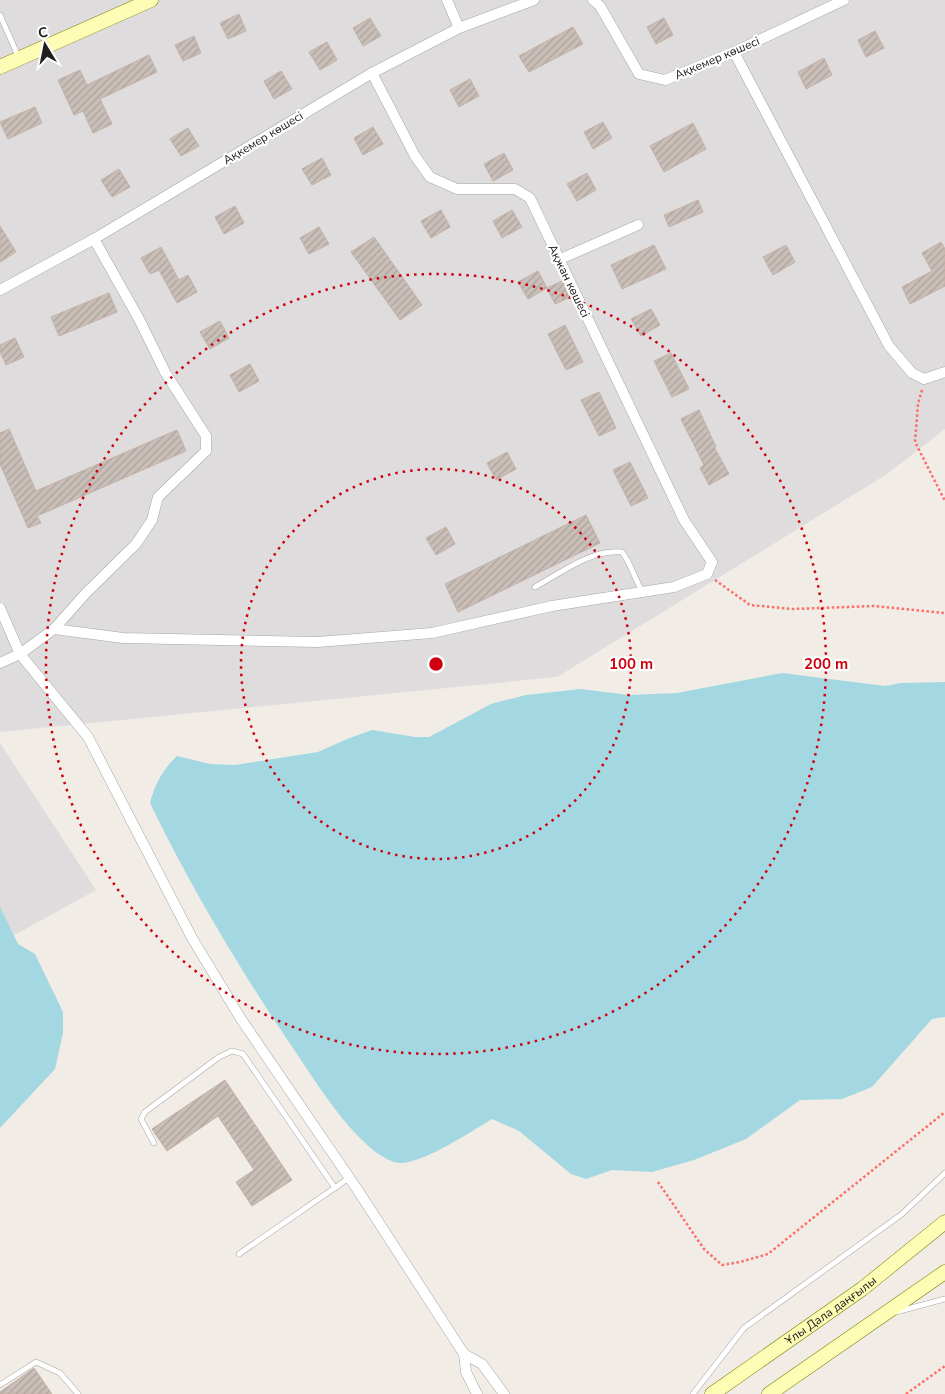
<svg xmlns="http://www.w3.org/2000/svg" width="945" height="1394" viewBox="0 0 945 1394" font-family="'Nunito Sans',sans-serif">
	<defs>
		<pattern id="building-hatch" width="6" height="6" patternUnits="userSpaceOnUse" patternTransform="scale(1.25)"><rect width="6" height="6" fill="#c9beb8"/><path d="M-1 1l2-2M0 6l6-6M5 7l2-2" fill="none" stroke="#aca39e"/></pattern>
	</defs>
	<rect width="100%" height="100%" fill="#f1ece5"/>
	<g fill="#dedcdd">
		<polygon points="0,0 945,0 945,429 887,474 557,677 0,732"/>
		<polygon points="0,743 96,890 0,943"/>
	</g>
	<g fill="#a3d8e2">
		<path d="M782,673L885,686L901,683L945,682V1017L932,1019L872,1087L842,1099L800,1100L746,1139L694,1160L652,1172L612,1170L586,1179L571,1174L519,1131L492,1119C473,1130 415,1170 394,1162C359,1150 321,1090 301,1060C245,978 193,892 150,803C155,784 163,769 177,756L210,764L235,765L318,752L347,739L372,730L415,737H429L491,704L526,695L581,689L629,695L677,693Z"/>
		<polygon points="0,907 18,944 35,954 63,1012 63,1033 55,1069 0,1128"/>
	</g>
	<g fill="url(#building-hatch)" stroke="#c4b1a6">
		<polygon points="239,14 246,31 228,39 220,23"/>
		<polygon points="370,18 381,36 363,46 353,28"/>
		<polygon points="664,18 673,35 656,44 647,27"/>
		<polygon points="573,27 583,44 529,72 519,56"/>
		<polygon points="875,31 884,48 866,57 858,40"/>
		<polygon points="194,36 201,53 183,61 175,45"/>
		<polygon points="327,42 337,60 320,70 309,52"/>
		<polygon points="149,55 157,72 100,99 112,124 93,133 83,111 74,115 58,80 80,70 87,85"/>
		<polygon points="824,58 832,75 806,89 798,72"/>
		<polygon points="281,71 292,89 274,99 264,81"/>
		<polygon points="470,79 479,96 459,107 450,90"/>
		<polygon points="35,107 42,123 8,139 0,122"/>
		<polygon points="603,122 612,138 593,149 584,132"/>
		<polygon points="693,123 706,149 664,172 650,146"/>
		<polygon points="373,127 383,144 363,155 354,138"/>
		<polygon points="188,128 199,146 181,156 170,139"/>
		<polygon points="504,153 513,170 493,181 484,164"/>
		<polygon points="322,158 331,175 312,185 302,169"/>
		<polygon points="119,169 130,187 112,197 101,180"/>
		<polygon points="587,173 596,190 577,201 567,184"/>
		<polygon points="698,200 703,212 669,227 664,215"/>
		<polygon points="235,206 244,223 224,234 215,217"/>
		<polygon points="441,210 450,227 431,238 421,221"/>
		<polygon points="512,210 522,227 502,238 493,221"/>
		<polygon points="0,226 16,252 0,262"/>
		<polygon points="319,227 329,244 309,254 300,238"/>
		<polygon points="374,237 422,305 400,320 351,252"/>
		<polygon points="941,242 945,249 945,286 910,304 902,287 932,271 922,253"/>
		<polygon points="654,245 666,269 622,289 611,265"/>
		<polygon points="786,245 795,262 773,275 763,257"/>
		<polygon points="161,247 179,280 188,275 197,292 177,303 159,270 150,274 141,258"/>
		<polygon points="538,271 547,288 528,299 518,282"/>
		<polygon points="562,281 570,297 555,304 547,288"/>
		<polygon points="109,293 117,312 59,336 51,317"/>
		<polygon points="651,309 660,325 641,336 631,319"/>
		<polygon points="220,321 229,338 210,349 200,332"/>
		<polygon points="565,325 583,362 566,370 548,334"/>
		<polygon points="15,338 24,357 6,365 0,352 0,345"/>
		<polygon points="671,353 689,389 672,397 654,361"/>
		<polygon points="250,364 259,381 239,392 230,375"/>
		<polygon points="599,392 616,428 599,436 581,400"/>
		<polygon points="699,410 716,447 714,447 729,474 709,485 700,468 704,465 681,419"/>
		<polygon points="9,429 36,491 177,430 186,451 37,516 41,523 28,528 0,464 0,433"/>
		<polygon points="507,452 516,469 496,480 487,463"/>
		<polygon points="630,462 648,498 631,506 613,470"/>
		<polygon points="586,515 600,543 458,612 445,584"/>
		<polygon points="446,527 455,544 436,555 426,538"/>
		<polygon points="225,1080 292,1180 252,1206 236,1182 254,1170 218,1116 167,1151 152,1129"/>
		<polygon points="34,1368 52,1394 0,1394 0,1392"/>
	</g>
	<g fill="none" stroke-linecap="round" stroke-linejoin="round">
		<defs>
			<g id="lane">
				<polyline points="0,15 19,58"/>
				<path d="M535,587C561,573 591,549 622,552C632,565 634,579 643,592"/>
				<polyline points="154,1143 141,1119 145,1112 219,1057 232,1051 243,1054 335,1188"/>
				<polyline points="239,1254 349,1178"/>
				<polyline points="896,1312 945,1299"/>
				<polyline points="0,1385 36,1362 60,1373 78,1394"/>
				<polyline points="693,1394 744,1328 902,1214 945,1173"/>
			</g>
			<g id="street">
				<polyline points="447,0 459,28"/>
				<polyline points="593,0 600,6 639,74 665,80 734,52 844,0"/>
				<polyline points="734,52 889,346 912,373 924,379 945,372"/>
				<polyline points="558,260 638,225"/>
				<polyline points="0,290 94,239 372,73 459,28 534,0"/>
				<polyline points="0,608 20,654 88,737 192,938 241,1019 357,1189 464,1354 482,1364 504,1394"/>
				<polyline points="54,629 86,593 136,544 152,520 158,497 206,451 206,436 165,372 139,319 94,239"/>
				<polyline points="0,663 20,654 54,629 123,638 317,642 432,633 552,606 674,587 707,574 712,562 684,520 530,198 515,189 457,189 430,177 415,156 372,73"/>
				<polyline points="464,1354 466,1372 477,1394"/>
			</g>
			<g id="secondary">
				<polyline points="0,67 151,0"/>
				<path id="s1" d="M712,1394L862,1289L945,1222"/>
				<polyline points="769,1394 945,1272"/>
			</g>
		</defs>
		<use href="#lane" stroke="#a7a7a7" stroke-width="6"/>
		<use href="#street" stroke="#a7a7a7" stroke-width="11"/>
		<use href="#secondary" stroke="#797d00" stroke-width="15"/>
		<g stroke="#ff6d68" stroke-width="2.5" stroke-dasharray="2.5 2.5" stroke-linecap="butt">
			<polyline points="922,390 918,404 915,442 945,501"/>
			<polyline points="715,580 750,605 793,609 874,606 945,613"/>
			<polyline points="658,1182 704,1249 722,1265 740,1262 768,1254 945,1112"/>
			<polyline points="906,1394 945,1366"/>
		</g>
		<use href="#lane" stroke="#fff" stroke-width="5"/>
		<use href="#street" stroke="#fff" stroke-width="10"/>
		<use href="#secondary" stroke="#fefdb6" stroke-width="14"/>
	</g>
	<g fill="none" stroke="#cf000f" stroke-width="2.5" stroke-dasharray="2.5 5">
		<circle cx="436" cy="664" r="195"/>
		<circle cx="436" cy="664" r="390"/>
	</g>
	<g text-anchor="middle" stroke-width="4.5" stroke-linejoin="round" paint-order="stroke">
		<g font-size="12" fill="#202020" stroke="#fff">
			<text transform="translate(717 58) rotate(-23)" y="4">Ақкемер көшесі</text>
			<text transform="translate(263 138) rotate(-31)" y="4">Ақкемер көшесі</text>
			<text transform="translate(569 281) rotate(64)" y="4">Ақжан көшесі</text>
			<text dy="4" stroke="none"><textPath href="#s1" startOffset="145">Ұлы Дала даңғылы</textPath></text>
		</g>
	</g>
	<circle cx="436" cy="664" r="8" fill="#cf000f" stroke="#fff" stroke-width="2.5"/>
	<g font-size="15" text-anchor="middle" font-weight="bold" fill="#cf000f" stroke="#fff" stroke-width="4.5" stroke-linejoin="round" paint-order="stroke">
		<text x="631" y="669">100 m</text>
		<text x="826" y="669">200 m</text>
	</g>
	<g transform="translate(45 45) rotate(350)" stroke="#ffffff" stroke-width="4" paint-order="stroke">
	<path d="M0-4L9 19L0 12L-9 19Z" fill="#202020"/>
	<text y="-8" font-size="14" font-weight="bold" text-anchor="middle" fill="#202020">С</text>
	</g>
</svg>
